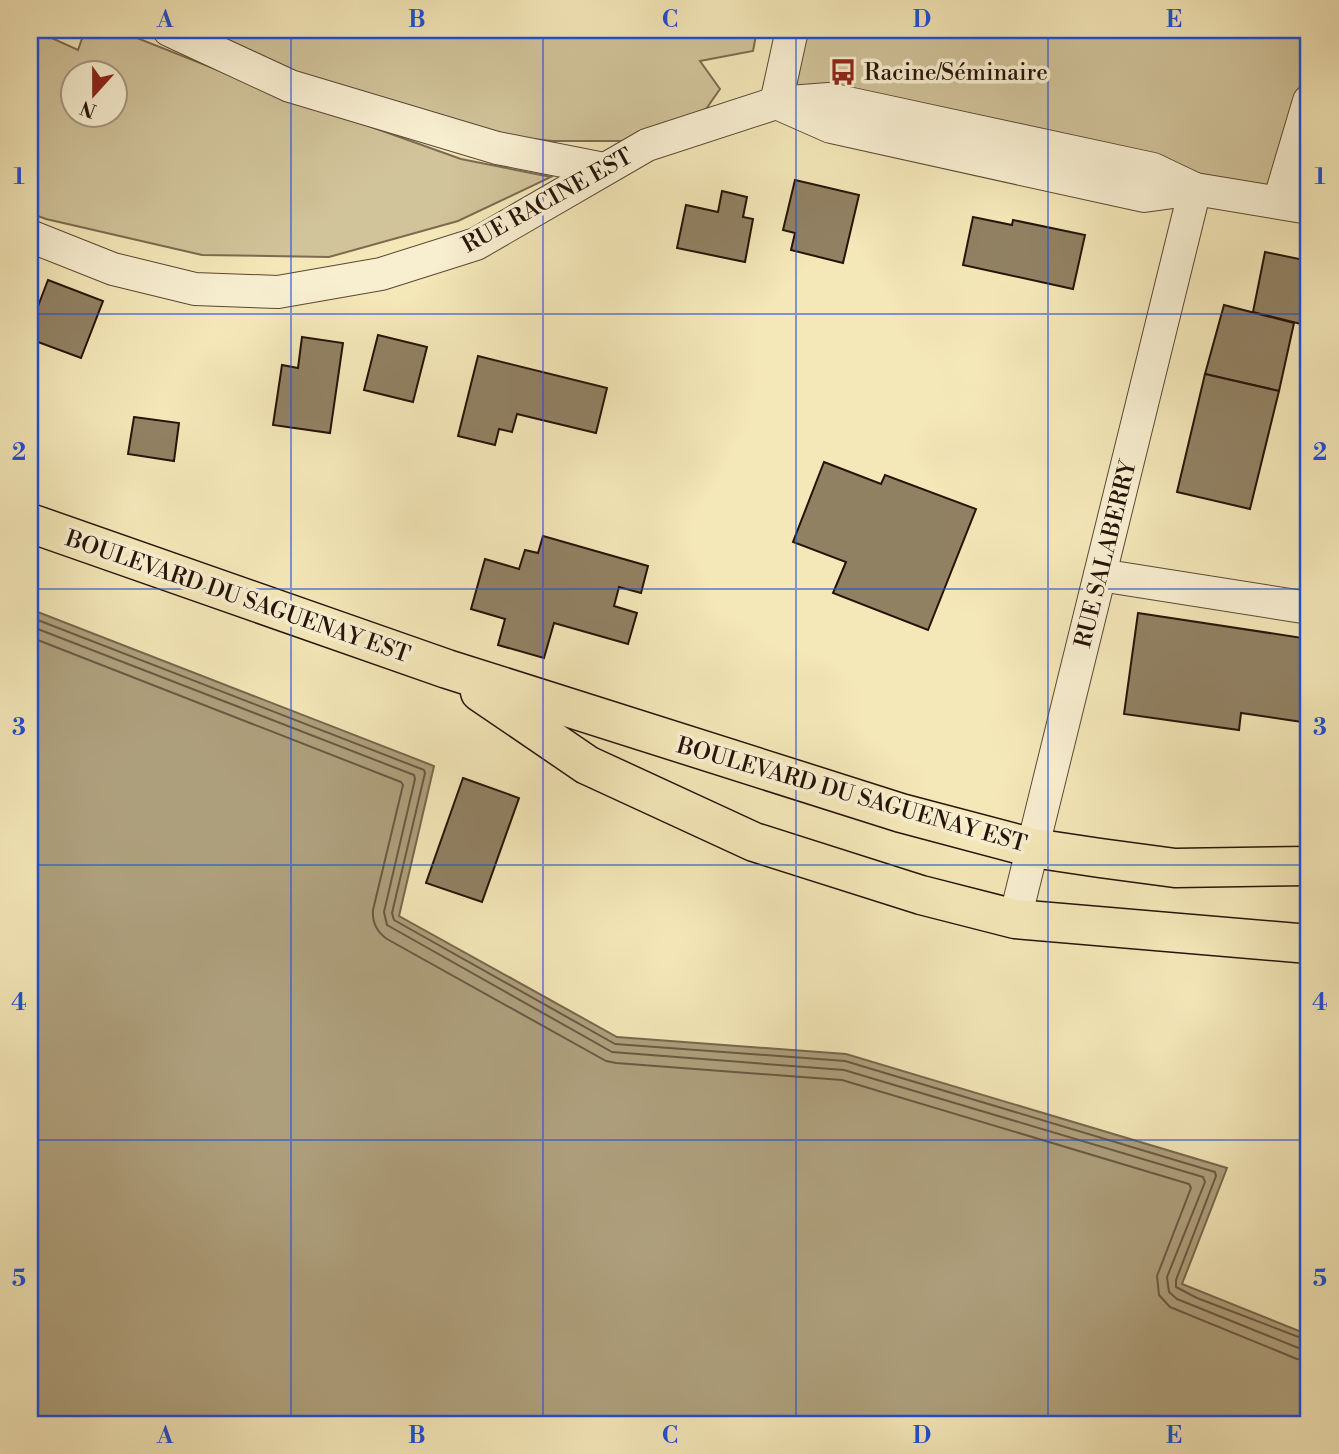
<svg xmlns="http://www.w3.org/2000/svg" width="1339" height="1454" viewBox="0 0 1339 1454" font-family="'Libre Bodoni',serif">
	<rect width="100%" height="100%" fill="#f4e7b8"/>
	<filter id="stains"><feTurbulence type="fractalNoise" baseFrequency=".00286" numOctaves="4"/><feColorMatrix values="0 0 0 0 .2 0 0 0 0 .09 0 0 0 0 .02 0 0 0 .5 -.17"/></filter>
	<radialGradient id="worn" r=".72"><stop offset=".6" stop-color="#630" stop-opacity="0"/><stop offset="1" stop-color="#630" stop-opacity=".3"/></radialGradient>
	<g fill="#d1c39a" stroke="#7c6b50" stroke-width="2" fill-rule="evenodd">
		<path d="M30,30H34L78,50L85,30H117L268,90L461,159L551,177L458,221L329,257L202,255L46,219L30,213ZM74,74H116V116H74Z"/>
		<polygon points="189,30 757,30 753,51 700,61 720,89 706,109 687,122 641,141 553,141 512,137 290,86"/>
		<polygon points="792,30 1309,30 1309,101 1279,202 776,103"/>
	</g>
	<polygon fill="#ae9f7c" stroke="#78674d" stroke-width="2" points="30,609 434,766 399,916 617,1037 846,1054 1227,1168 1182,1284 1309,1335 1309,1424 30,1424"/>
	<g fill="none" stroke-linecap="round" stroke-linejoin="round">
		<g stroke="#6a5942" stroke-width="2">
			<polyline points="30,617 424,770 425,773 392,913 394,920 615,1044 845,1061 1215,1172 1216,1176 1176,1280 1176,1287 1197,1298 1309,1341"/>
			<polyline points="30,626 414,775 415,779 384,912 387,925 612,1052 844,1070 1203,1177 1205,1182 1167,1277 1169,1292 1177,1299 1301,1349 1309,1350"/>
			<path d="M30,637L401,782L403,785L373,910C372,923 377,932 387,939L606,1061L616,1063L842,1080L1189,1184L1191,1188L1157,1276L1159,1295L1170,1307L1297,1359L1309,1361"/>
		</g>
	</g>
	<g fill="#918163" stroke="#261307" stroke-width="2">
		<polygon points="795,180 859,195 843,263 791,250 795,233 783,230"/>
		<polygon points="722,191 747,197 743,217 753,219 745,262 677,248 686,205 718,212"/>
		<polygon points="973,217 1012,225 1013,220 1085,235 1073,289 963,265"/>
		<polygon points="1265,252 1309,261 1309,326 1253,312"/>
		<polygon points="48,280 103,301 81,358 30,339 30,327"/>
		<polygon points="1224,305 1294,323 1279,391 1205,374"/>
		<polygon points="378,335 427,347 413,402 364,390"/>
		<polygon points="302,337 343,343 330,433 273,425 282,365 298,368"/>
		<polygon points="478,356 607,388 596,433 517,414 512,432 499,429 495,445 458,436"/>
		<polygon points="1205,374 1279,391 1250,509 1177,492"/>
		<polygon points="134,417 179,423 174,461 128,454"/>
		<polygon points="824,462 881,484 885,475 976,509 928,630 833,593 846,562 793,542"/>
		<polygon points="543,536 648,566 641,593 619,587 614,606 637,613 628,644 554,623 544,658 498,645 505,619 471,609 485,559 519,569 525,550 538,553"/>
		<polygon points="1138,613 1309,639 1309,723 1241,713 1239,730 1124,714"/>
		<polygon points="463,778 519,798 482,902 426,883"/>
	</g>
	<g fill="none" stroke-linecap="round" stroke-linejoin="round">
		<defs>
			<g id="minor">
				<polyline points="169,30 290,86 497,148 604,169"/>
				<polyline points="776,103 792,30"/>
				<polyline points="779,104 831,127 1144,196 1195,189"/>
				<polyline points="1279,202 1309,101"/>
				<polyline points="30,236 113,269 195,289 278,292 381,274 476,244 647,145 776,103 829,99 1153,169 1195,189 1309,208"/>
				<polyline points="1100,575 1309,608"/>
				<polyline points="1015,919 1195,189"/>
			</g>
			<g id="major">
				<polyline points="30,523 447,669 901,813 1033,848 1100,858 1175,868 1309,866"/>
				<polyline points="480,692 587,765 754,842 921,895 1015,919 1309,944"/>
			</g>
		</defs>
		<use href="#minor" stroke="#5a4833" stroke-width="34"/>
		<use href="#major" stroke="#261307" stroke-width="41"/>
		<use href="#minor" stroke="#f8efd1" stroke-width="32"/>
		<use href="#major" stroke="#f4e7b8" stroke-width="38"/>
	</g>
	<path fill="none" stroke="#1d4ed8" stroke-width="2" stroke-opacity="0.55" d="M291,30V1424M543,30V1424M796,30V1424M1048,30V1424M30,314H1309M30,589H1309M30,865H1309M30,1140H1309"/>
	<defs>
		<symbol id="bus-bare" viewBox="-9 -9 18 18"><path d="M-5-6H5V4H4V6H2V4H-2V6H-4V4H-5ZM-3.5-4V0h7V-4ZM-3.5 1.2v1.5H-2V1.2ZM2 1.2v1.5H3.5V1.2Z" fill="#8f2418" stroke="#f8efd1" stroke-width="2.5" paint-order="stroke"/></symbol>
	</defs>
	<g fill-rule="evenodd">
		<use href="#bus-bare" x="824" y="53" width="38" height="38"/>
	</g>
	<g text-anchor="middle" stroke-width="7" stroke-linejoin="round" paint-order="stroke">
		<g font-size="23" fill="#261307" stroke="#f8efd1" text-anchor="start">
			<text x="864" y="80">Racine/Séminaire</text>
		</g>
		<g font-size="23" fill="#261307" stroke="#f8efd1">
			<text transform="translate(547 200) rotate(-29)" y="8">RUE RACINE EST</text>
			<text transform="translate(1105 554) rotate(-76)" y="8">RUE SALABERRY</text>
			<text transform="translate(238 596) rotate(19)" y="8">BOULEVARD DU SAGUENAY EST</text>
			<text transform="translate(852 794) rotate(16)" y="8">BOULEVARD DU SAGUENAY EST</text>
		</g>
	</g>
	<rect width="1339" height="1454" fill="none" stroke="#f4e7b8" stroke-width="77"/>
	<g transform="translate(94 94) rotate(201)"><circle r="33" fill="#f8efd1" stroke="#a49780" stroke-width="2"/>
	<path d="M0-5L12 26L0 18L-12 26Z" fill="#8f2418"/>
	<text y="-10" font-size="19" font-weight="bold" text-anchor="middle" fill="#261307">N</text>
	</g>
	<rect x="38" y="38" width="1262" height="1378" fill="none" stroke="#1d4ed8" stroke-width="2.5"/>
	<g font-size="23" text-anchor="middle" font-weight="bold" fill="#1d4ed8">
		<text x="165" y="27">A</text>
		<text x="417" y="27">B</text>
		<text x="670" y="27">C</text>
		<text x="922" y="27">D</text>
		<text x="1174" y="27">E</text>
		<text x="19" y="184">1</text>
		<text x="1320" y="184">1</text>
		<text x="19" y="460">2</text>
		<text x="1320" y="460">2</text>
		<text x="19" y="735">3</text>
		<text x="1320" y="735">3</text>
		<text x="19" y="1010">4</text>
		<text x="1320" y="1010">4</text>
		<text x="19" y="1286">5</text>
		<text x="1320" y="1286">5</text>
		<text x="165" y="1443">A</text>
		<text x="417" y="1443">B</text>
		<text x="670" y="1443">C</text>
		<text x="922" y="1443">D</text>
		<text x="1174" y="1443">E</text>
	</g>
	<rect width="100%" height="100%" filter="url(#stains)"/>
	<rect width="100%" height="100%" fill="url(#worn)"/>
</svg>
